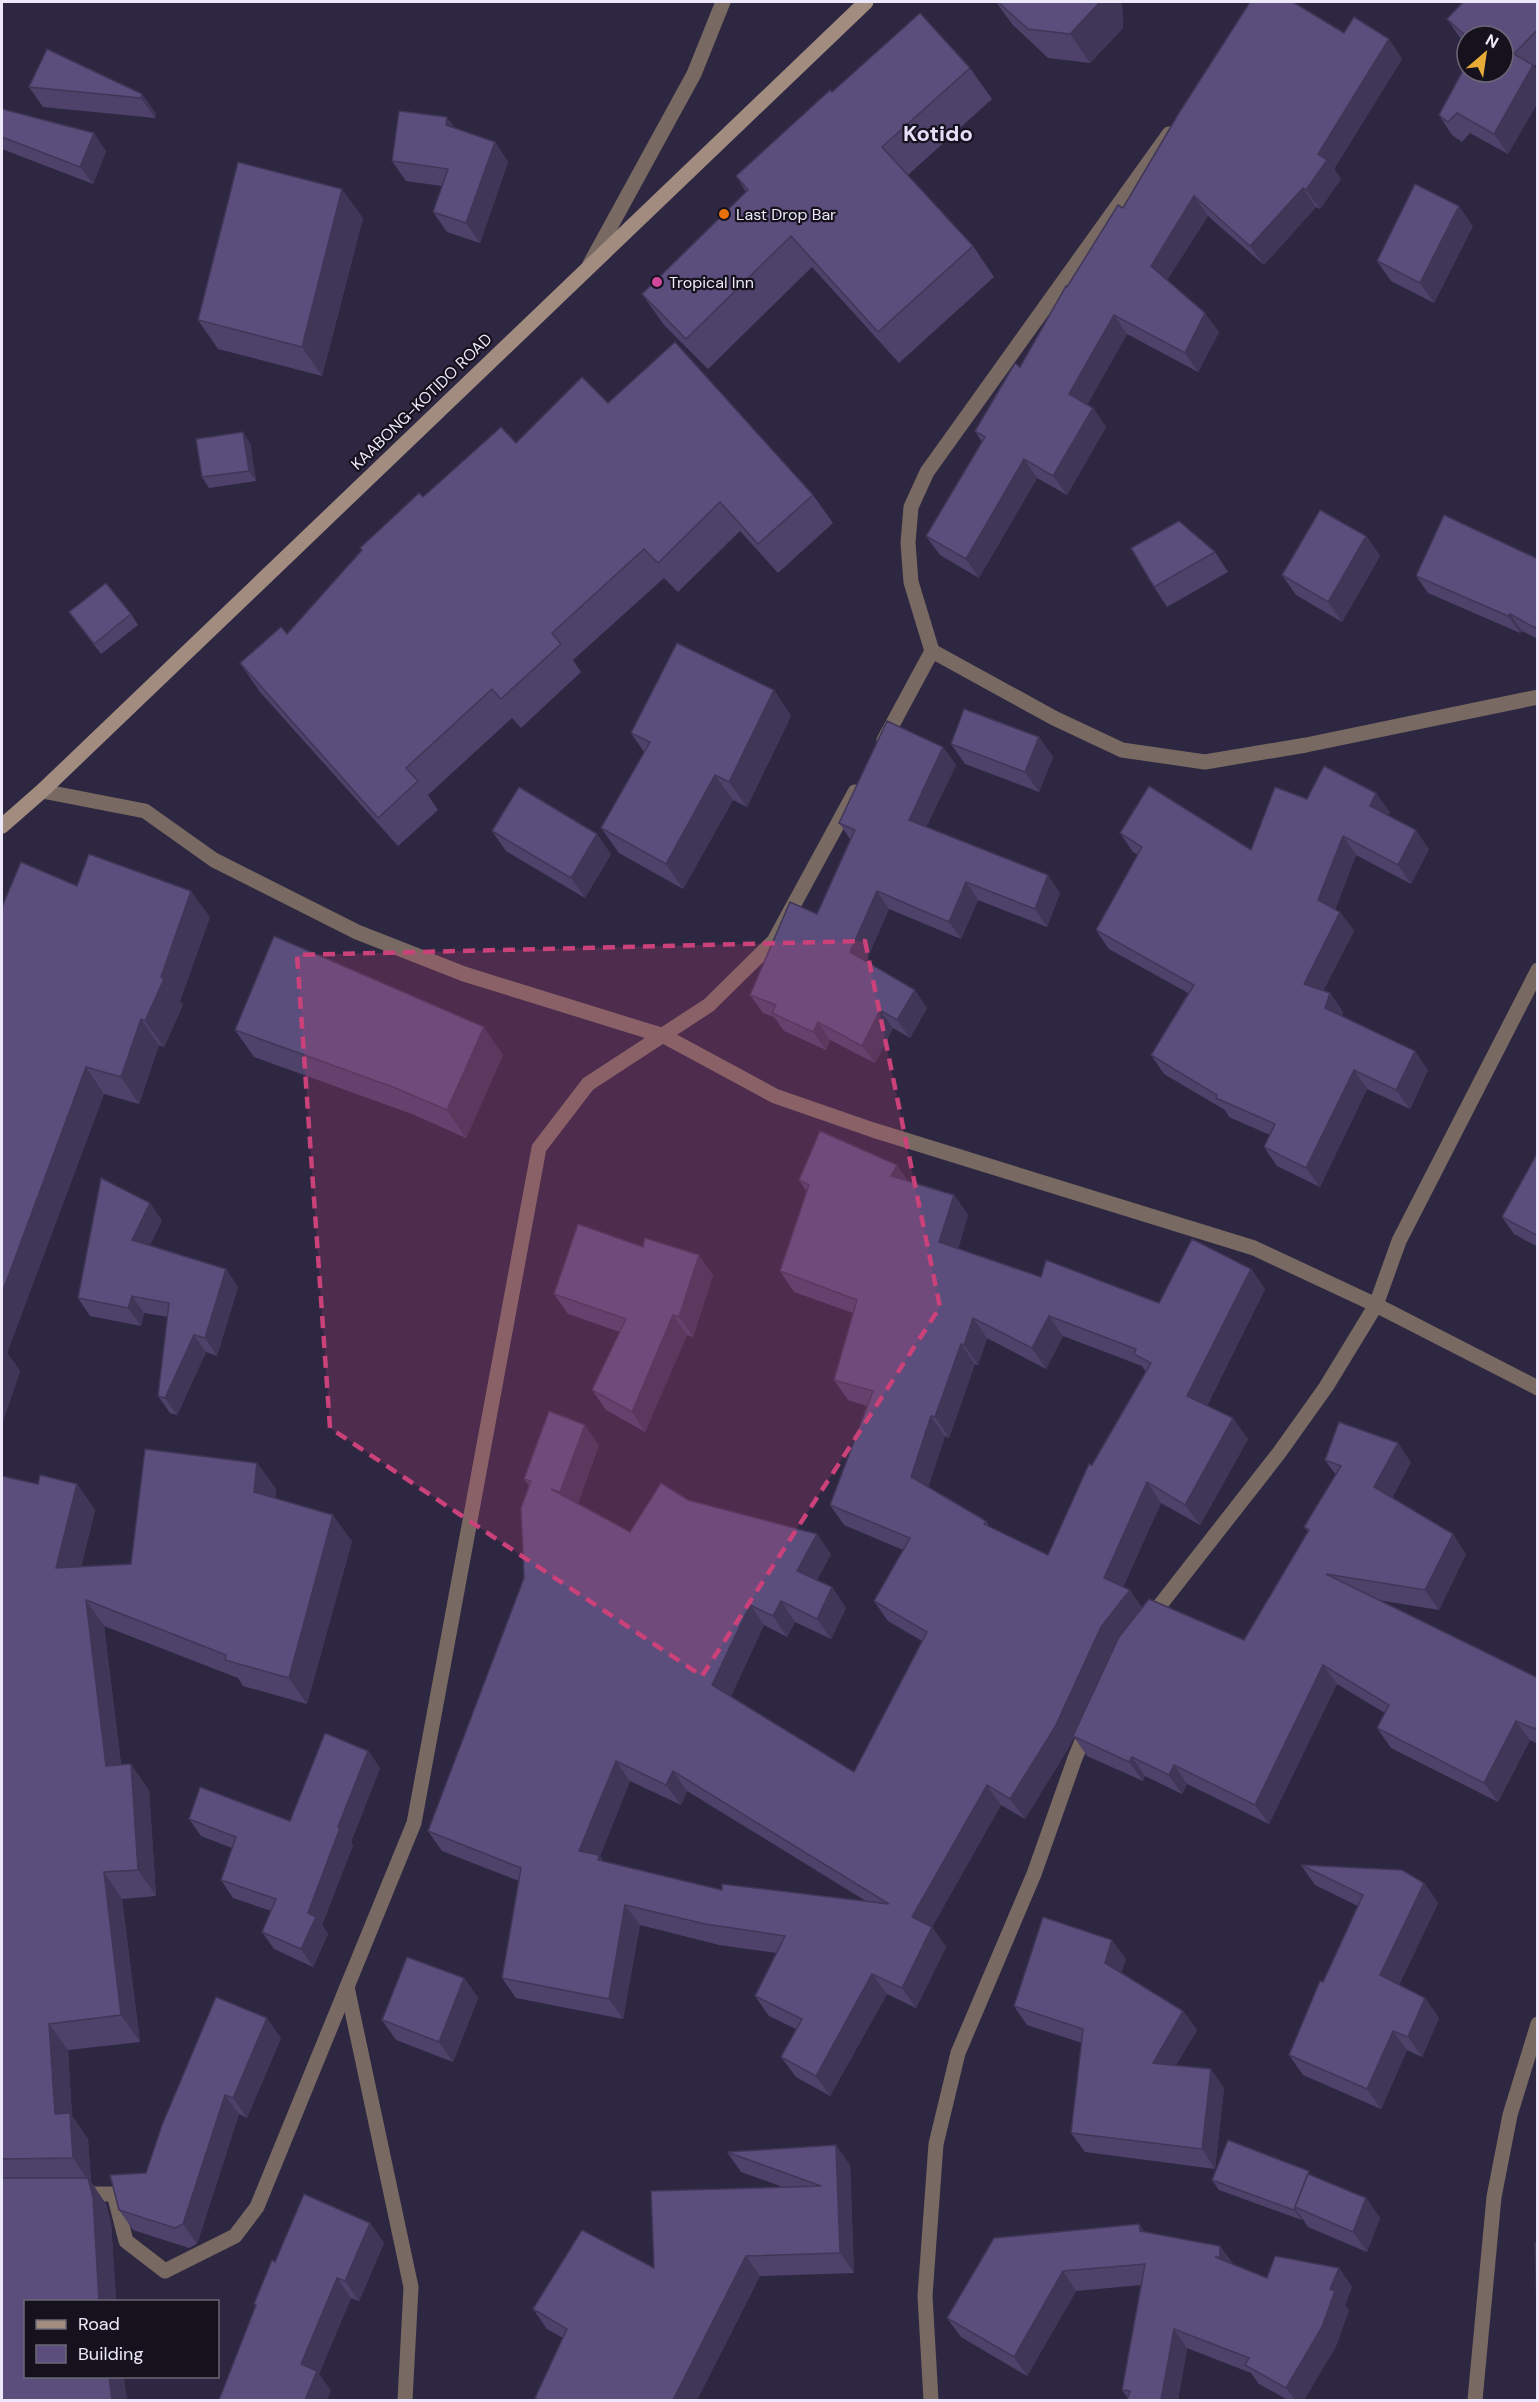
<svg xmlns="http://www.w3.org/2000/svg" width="1539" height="2402" viewBox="0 0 1539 2402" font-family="'DM Sans',sans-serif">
	<rect width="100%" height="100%" fill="#2e2741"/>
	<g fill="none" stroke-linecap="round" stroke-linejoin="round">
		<g stroke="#786a62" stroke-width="15">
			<polyline points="590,264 694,74 723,2"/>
			<polyline points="932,651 1054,718 1122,750 1205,762 1306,745 1538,697"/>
			<polyline points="884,740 932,651 911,582 908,543 911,507 927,472 1169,134"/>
			<polyline points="42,791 145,811 214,860 357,932 464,974 664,1036 775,1096 873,1130 1254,1248 1376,1305 1538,1388"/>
			<polyline points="1150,1618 1279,1453 1326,1387 1376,1305 1399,1241 1538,970"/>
			<polyline points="347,1987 411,2287 405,2400"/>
			<polyline points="79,2194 114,2194 126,2241 165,2271 235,2236 257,2207 414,1823 539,1148 588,1084 709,1005 774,941 855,792"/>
			<polyline points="931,2400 925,2296 936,2144 958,2053 1034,1874 1075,1758 1088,1727"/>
			<polyline points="1475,2400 1494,2197 1510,2115 1538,2024"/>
		</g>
		<polyline stroke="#a28c80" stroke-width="15" points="2,826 42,791 866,2"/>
	</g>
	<g fill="#4e426b" fill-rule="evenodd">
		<polygon points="996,2 1122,2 1123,28 1090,63 1048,58 1012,24"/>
		<polygon points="1460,2 1538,2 1538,63 1534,66 1538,71 1538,102 1508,154 1470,133 1462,142 1452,135 1439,115 1503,72 1467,36 1467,44 1461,39 1447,19 1462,3"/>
		<polygon points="1344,33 1389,39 1402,59 1334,169 1341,179 1320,209 1316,207 1264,265 1208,216 1167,280 1219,332 1198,372 1127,334 1087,405 1093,408 1106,427 1067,495 1037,478 979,578 940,555 926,536 982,442 975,431 1020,367 1067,287 1123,208"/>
		<polygon points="970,68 992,99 908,175 973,246 994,277 899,363 812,267 708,369 664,325 642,294 746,192 736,176 832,92"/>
		<polygon points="29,87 142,94 156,114 155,118 43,107"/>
		<polygon points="2,109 106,151 93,184 2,149"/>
		<polygon points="455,129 495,142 508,162 480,243 447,232 433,212 442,186 406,181 392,161"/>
		<polygon points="363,218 322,376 218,349 198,320"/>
		<polygon points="1473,226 1434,303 1391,281 1377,261"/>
		<polygon points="608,403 813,495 833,523 778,573 740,531 678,592 664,578 573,660 581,672 521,728 512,718 428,795 438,810 398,846 260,692 240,663 287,634 362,551 360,548 423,497 516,443"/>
		<polygon points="250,443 256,481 209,488 202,477"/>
		<polygon points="1366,536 1380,556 1342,622 1296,595 1282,575"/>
		<polygon points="1215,552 1228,572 1167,607 1154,587"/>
		<polygon points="1538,559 1538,639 1522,631 1520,633 1428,593 1416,576"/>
		<polygon points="69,612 131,614 138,625 101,654"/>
		<polygon points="774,690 791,716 747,807 733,800 683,889 619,853 601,828 644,752 631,733"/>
		<polygon points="1039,737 1053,757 1039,792 965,764 951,744"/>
		<polygon points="943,747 956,765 926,827 1060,893 1047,927 978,900 961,939 889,909 866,961 927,1008 910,1038 893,1028 875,1063 830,1040 826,1050 784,1031 774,1017 763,1013 750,995 817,914 850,839 839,823"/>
		<polygon points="1307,799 1390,812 1388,815 1429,849 1411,884 1356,855 1335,909 1340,912 1354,931 1323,991 1330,993 1343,1012 1342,1016 1428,1070 1410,1109 1367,1089 1320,1187 1277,1166 1264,1147 1270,1135 1229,1117 1225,1110 1164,1074 1151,1055 1188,993 1109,949 1096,930 1138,855 1133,852 1120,833 1251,850"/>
		<polygon points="492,831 611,854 585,898 506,851"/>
		<polygon points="77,886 210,917 180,1001 183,1005 164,1047 159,1045 139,1104 104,1094 7,1353 20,1371 2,1424 2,907"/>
		<polygon points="235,1030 503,1055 466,1138 412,1114 254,1057"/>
		<polygon points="1538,1152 1538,1247 1514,1234 1502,1217"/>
		<path d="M799,1180L908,1181L954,1195L968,1215L958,1249L1041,1277L1159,1303L1251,1269L1265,1289L1207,1406L1248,1439L1200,1525L1161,1503L1123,1587L1142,1607L1244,1640L1308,1532L1304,1527L1336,1475L1325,1460L1411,1462L1392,1498L1466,1554L1439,1610L1378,1600L1538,1678V1744L1530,1740L1498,1802L1391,1748L1377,1728L1385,1713L1337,1684L1269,1824L1187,1784L1182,1794L1145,1776L1143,1781L1087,1756L1074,1737L1069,1747L1025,1819L1001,1805L932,1927L946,1947L916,2008L887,1994L830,2096L796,2077L781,2057L796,2029L769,2016L755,1996L777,1953L719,1945L640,1925L623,2019L516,1998L502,1978L519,1881L442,1851L428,1831L524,1578L529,1486L524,1479L599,1445L578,1503L630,1532L688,1500L831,1554L817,1580L832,1587L846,1608L831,1639L795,1622L787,1637L764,1625L731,1696L854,1772L922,1641L888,1621L874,1601L903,1550L844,1525L830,1505L867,1406L848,1400L834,1380L853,1313L794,1292L780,1271L807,1192ZM1063,1336L1142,1366L1146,1372L1048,1555L989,1526L986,1521L928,1487L945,1436L949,1438L975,1364L978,1365L987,1338L1046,1369ZM630,1781L681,1805L687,1791L866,1901L722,1890L604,1862L600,1856Z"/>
		<polygon points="162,1220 150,1245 226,1269 238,1287 217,1356 206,1352 177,1415 170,1413 158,1396 168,1317 144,1313 141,1326 90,1316 78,1298"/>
		<polygon points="713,1275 693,1337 687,1335 645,1432 606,1410 592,1390 620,1332 568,1314 554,1294"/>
		<polygon points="257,1463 276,1489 275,1498 352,1541 307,1704 243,1686 238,1678 104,1626 121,1764 149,1790 156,1896 122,1899 140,2042 68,2050 72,2116 88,2139 91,2182 106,2204 111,2223 116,2301 26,2301 2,2400 2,1476 38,1484 77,1484 95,1510 81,1566 131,1564"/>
		<polygon points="368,1751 380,1768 351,1842 353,1845 322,1925 328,1934 313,1967 274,1949 262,1932 271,1911 233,1898 221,1880 232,1848 201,1836 189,1819 290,1821"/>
		<polygon points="1301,1865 1424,1883 1438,1903 1399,1985 1425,1998 1439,2018 1422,2057 1407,2050 1381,2109 1303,2075 1289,2055 1323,1982 1358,1906 1315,1885"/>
		<polygon points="1126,1959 1121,1973 1183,2011 1197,2030 1176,2065 1224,2088 1215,2169 1085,2152 1071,2133 1082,2043 1027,2025 1014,2006"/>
		<polygon points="464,1978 478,1998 453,2062 396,2040 382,2020"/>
		<polygon points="281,2038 247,2118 239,2114 197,2244 189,2248 133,2230 119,2210 146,2173"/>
		<polygon points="727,2152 850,2165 854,2273 760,2276 697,2400 537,2400 535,2398 563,2338 547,2329 533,2309 654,2268 783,2187 741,2172"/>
		<polygon points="1313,2176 1366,2198 1380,2218 1367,2252 1308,2227 1302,2218 1302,2220 1219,2190 1212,2180"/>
		<polygon points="370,2223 384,2243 359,2301 351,2298 319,2374 331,2391 254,2304 275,2262"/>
		<polygon points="1139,2224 1144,2232 1220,2246 1233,2264 1267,2278 1339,2268 1352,2287 1345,2305 1349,2310 1336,2346 1304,2400 1288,2400 1259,2384 1251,2373 1187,2348 1178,2400 1127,2400 1128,2398 1122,2390 1141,2285 1076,2291 1027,2376 961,2337 947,2318"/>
	</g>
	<g fill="#403657">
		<polygon points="1100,2 1122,2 1123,28 1090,63 1070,34"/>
		<polygon points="1389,39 1402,59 1334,169 1341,179 1320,209 1306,190 1318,154"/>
		<polygon points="1533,65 1538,71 1538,102 1508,154 1494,134"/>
		<polygon points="142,94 156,114 155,118 141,98"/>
		<polygon points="447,117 461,136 446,125"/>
		<polygon points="94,133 106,151 93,184 80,167"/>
		<polygon points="495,142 508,162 480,243 466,223"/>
		<polygon points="1303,188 1316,207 1264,265 1250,246"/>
		<polygon points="342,189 363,218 322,376 302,347"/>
		<polygon points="1194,196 1208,216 1164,285 1151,266"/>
		<polygon points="1459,206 1473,226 1434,303 1420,283"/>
		<polygon points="1205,313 1219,332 1198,372 1185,353"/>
		<polygon points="1114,315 1127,334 1082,414 1069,394"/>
		<polygon points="1093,408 1106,427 1067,495 1053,476"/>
		<polygon points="243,432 250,443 256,481 249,471"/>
		<polygon points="1024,459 1037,478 979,578 966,559"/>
		<polygon points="1366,536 1380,556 1342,622 1328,602"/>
		<polygon points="1510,614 1522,631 1520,633 1508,616"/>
		<polygon points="774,690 791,716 747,807 729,782"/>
		<polygon points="1039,737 1053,757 1039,792 1025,772"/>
		<polygon points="943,747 956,765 921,838 909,820"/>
		<polygon points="715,775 733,800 683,889 666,864"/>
		<polygon points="1376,793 1390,812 1383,825 1370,806"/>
		<polygon points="1416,830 1429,849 1411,884 1398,865"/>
		<polygon points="597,834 611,854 585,898 571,878"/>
		<polygon points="1343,836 1356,855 1332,919 1318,900"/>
		<polygon points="1048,875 1060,893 1047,927 1035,909"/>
		<polygon points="966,882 978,900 961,939 949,922"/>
		<polygon points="191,891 210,917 180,1001 183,1005 164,1047 145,1021"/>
		<polygon points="877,891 889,909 862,969 850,952"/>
		<polygon points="1340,912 1354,931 1317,1002 1304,984"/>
		<polygon points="915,990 927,1008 910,1038 897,1020"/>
		<polygon points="1330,993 1343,1012 1338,1027 1325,1008"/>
		<polygon points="880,1010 893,1028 875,1063 862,1046"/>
		<polygon points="141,1019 159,1045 139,1104 121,1077"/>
		<polygon points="818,1022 830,1040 826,1050 813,1032"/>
		<polygon points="484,1027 503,1055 466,1138 447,1110"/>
		<polygon points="1415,1051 1428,1070 1410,1109 1396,1090"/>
		<polygon points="86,1067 104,1094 7,1353 20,1371 2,1424 2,1293"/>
		<polygon points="1354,1070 1367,1089 1320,1187 1306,1168"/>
		<polygon points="897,1165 911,1185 891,1176"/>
		<polygon points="954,1195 968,1215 954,1263 939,1242"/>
		<polygon points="150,1203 162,1220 144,1257 132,1240"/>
		<polygon points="699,1255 713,1275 693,1337 679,1317"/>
		<polygon points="226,1269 238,1287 217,1356 205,1338"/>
		<polygon points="1251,1269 1265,1289 1202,1416 1187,1396"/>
		<polygon points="132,1296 144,1313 141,1326 128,1308"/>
		<polygon points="673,1315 687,1335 645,1432 632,1412"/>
		<polygon points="1049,1316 1063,1336 1046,1369 1032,1348"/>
		<polygon points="973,1318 987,1338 978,1365 964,1345"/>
		<polygon points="194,1335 206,1352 177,1415 165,1398"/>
		<polygon points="961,1344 975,1364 949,1438 935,1417"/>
		<polygon points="931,1416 945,1436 925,1497 911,1477"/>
		<polygon points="1233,1418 1248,1439 1200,1525 1185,1505"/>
		<polygon points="585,1425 599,1445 575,1512 560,1492"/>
		<polygon points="1398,1443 1411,1462 1387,1506 1374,1487"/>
		<polygon points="257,1463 276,1489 272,1518 254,1492"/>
		<polygon points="1147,1482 1161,1503 1118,1598 1104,1578"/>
		<polygon points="77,1484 95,1510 75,1594 56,1568"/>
		<polygon points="333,1515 352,1541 307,1704 289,1678"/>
		<polygon points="817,1534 831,1554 811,1591 797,1571"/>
		<polygon points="1453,1534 1466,1554 1439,1610 1425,1590"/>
		<polygon points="832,1587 846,1608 831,1639 817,1619"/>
		<polygon points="1130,1590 1144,1610 1115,1647 1069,1747 1025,1819 1010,1799 1101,1627"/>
		<polygon points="86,1600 104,1626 124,1792 106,1766"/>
		<polygon points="781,1601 795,1622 787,1637 773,1616"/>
		<polygon points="750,1605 764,1625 727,1705 712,1685"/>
		<polygon points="1323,1665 1337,1684 1269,1824 1255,1805"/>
		<polygon points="1516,1721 1530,1740 1498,1802 1484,1783"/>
		<polygon points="368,1751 380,1768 351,1842 353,1845 322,1925 328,1934 313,1967 301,1949 308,1913 338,1827"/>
		<polygon points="1132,1757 1145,1776 1143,1781 1129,1762"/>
		<polygon points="616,1761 630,1781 600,1856 614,1875 579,1851"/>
		<polygon points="131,1764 149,1790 156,1896 138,1870"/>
		<polygon points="1174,1765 1187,1784 1182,1794 1169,1775"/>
		<polygon points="673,1771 687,1791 681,1805 666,1785"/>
		<polygon points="987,1785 1001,1805 932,1927 946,1947 916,2008 902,1988 912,1917"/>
		<polygon points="104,1872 122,1899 140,2042 121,2015"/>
		<polygon points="1424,1883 1438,1903 1394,1995 1380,1975"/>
		<polygon points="625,1905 640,1925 623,2019 609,1999"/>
		<polygon points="1112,1940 1126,1959 1118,1982 1105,1963"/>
		<polygon points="872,1974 887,1994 830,2096 816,2076"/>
		<polygon points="464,1978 478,1998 453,2062 439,2042"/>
		<polygon points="1425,1998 1439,2018 1422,2057 1408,2037"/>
		<polygon points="1183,2011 1197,2030 1166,2082 1153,2063"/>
		<polygon points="267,2018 281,2038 247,2118 233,2098"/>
		<polygon points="49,2024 68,2050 72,2116 88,2139 91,2182 106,2204 111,2223 116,2301 99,2301 89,2182 73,2158 55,2114"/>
		<polygon points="1393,2031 1407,2050 1381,2109 1367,2089"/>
		<polygon points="1211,2069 1224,2088 1215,2169 1202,2149"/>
		<polygon points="225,2095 239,2114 197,2244 183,2224"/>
		<polygon points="836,2145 850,2165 854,2273 840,2253"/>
		<polygon points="1366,2198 1380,2218 1367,2252 1353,2232"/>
		<polygon points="1295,2208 1302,2218 1302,2220 1294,2210"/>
		<polygon points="370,2223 384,2243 359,2301 345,2281"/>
		<polygon points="1139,2224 1152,2244 1140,2231"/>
		<polygon points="1220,2246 1234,2265 1233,2276 1220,2257"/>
		<polygon points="746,2256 760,2276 697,2400 673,2400"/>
		<polygon points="1339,2268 1352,2287 1345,2305 1349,2310 1336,2346 1304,2400 1295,2400 1286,2388"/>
		<polygon points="1063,2271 1076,2291 1027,2376 1014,2357"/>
		<polygon points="337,2278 351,2298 319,2374 331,2391 327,2400 305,2400 301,2364"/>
		<polygon points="1174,2329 1187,2348 1178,2400 1161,2400"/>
		<polygon points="109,2376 124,2376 127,2400 112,2400"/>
	</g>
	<g fill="#5b4d7c" stroke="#403657" stroke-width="1.5" fill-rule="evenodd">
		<polygon points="998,2 1100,2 1070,34 1028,29"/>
		<polygon points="1250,2 1293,2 1344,33 1354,17 1389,39 1318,154 1327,160 1306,190 1303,188 1250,246 1194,196 1151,266 1205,313 1185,353 1114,315 1069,394 1093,408 1053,476 1024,459 966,559 926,536 985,437 975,431 1015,363 1020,367 1066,286 1067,287 1118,205 1123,208 1179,113"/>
		<polygon points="1463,2 1538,2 1538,29 1514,54 1533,65 1494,134 1457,113 1448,122 1439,115 1467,63 1467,72 1503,72 1503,36 1467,36 1467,37 1447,19"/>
		<polygon points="920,13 970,68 882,147 973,246 878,332 791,236 686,339 642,294 748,190 736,176 830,90 832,92"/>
		<polygon points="47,49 142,94 141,98 29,87"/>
		<polygon points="2,109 94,133 80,167 2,137"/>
		<polygon points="399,111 447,117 446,125 495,142 466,223 433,212 448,169 392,161"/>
		<polygon points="238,162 342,189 302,347 198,320"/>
		<polygon points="1415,184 1459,206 1420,283 1377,261"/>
		<polygon points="675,342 813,495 758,544 720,502 658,563 644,549 552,633 561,644 501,699 492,689 406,768 418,781 378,818 240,663 281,627 287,634 362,550 360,548 419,493 423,497 501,427 516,443 582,377 608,403"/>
		<polygon points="243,432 249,471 202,477 196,439"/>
		<polygon points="1320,510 1366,536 1328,602 1282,575"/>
		<polygon points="1444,515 1538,559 1538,624 1535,628 1510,614 1508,616 1416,576"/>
		<polygon points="1179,521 1215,552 1154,587 1131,548"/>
		<polygon points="106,583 131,614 94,644 69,612"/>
		<polygon points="677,643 774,690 729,782 715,775 666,864 601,828 650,742 631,733"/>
		<polygon points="964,709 1039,737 1025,772 951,744"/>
		<polygon points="887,721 943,747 909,820 1048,875 1035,909 966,882 949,922 877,891 850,952 915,990 897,1020 880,1010 862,1046 818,1022 813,1032 772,1013 776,1005 750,995 790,902 817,914 855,830 839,823"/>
		<polygon points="1324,766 1376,793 1370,806 1416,830 1398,865 1343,836 1318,900 1340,912 1304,984 1330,993 1325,1008 1415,1051 1396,1090 1354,1070 1306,1168 1264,1147 1275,1124 1216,1098 1217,1095 1151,1055 1194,985 1096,930 1142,847 1120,833 1149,786 1251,850 1275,787 1307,799"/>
		<polygon points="519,787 597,834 571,878 492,831"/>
		<polygon points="89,854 191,891 161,977 164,979 145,1021 141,1019 121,1077 86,1067 2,1293 2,907 21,862 77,886"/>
		<polygon points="274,936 484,1027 447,1110 393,1087 235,1030"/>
		<path d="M820,1131L897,1165L891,1176L954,1195L939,1242L1041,1277L1046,1260L1159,1303L1192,1239L1251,1269L1187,1396L1233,1418L1185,1505L1147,1482L1104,1578L1130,1590L1101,1627L1055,1727L1010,1799L987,1785L912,1917L932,1927L902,1988L872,1974L816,2076L781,2057L802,2019L755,1996L785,1936L705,1924L625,1905L609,1999L502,1978L521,1868L428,1831L524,1578L521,1508L531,1481L524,1479L549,1411L585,1425L560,1492L551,1489L630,1532L661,1483L688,1500L817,1534L797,1571L832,1587L817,1619L781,1601L773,1616L750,1605L712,1685L854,1772L927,1632L874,1601L910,1538L830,1505L873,1391L834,1380L857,1300L780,1271L809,1185L799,1180ZM1049,1316L1136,1349L1134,1354L1151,1363L1092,1465L1089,1464L1048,1555L984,1524L986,1521L911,1477L931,1416L935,1417L961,1344L964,1345L973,1318L1032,1348ZM616,1761L666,1785L673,1771L889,1904L722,1884V1890L598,1860L599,1855L579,1851Z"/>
		<polygon points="1538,1152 1538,1236 1502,1217"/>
		<polygon points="101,1178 150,1203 132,1240 226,1269 205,1338 194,1335 165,1398 158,1396 169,1303 132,1296 128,1308 78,1298"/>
		<polygon points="578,1224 643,1247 645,1238 699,1255 679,1317 673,1315 632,1412 592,1390 626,1319 554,1294"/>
		<polygon points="1339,1422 1398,1443 1374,1487 1453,1534 1425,1590 1326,1574 1538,1678 1538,1725 1535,1729 1516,1721 1484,1783 1377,1728 1389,1705 1323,1665 1255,1805 1174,1765 1169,1775 1132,1757 1129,1762 1073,1736 1119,1637 1149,1599 1244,1640 1309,1530 1304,1527 1341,1466 1325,1460"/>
		<polygon points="145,1449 257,1463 254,1492 333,1515 289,1678 225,1660 226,1655 86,1600 106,1766 131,1764 138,1870 104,1872 121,2015 49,2024 55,2114 70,2113 73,2158 2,2159 2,1476 38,1484 40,1475 77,1484 56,1568 131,1564"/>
		<polygon points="325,1733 368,1751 338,1827 340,1828 308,1913 316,1917 301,1949 262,1932 276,1899 221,1880 236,1837 189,1819 200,1787 290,1821"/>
		<polygon points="1301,1865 1402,1870 1424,1883 1380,1975 1425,1998 1408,2037 1393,2031 1367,2089 1289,2055 1320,1981 1323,1982 1363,1895"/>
		<polygon points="1043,1917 1112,1940 1105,1963 1183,2011 1153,2063 1211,2069 1202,2149 1071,2133 1083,2029 1014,2006"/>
		<polygon points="407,1957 464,1978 439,2042 382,2020"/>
		<polygon points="216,1997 267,2018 233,2098 225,2095 183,2224 175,2228 119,2210 110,2175 146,2173 162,2125"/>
		<polygon points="1228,2140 1309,2171 1295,2207 1295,2208 1294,2210 1212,2180"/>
		<polygon points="836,2145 840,2253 746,2256 673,2400 537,2400 537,2399 535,2398 567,2329 533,2309 582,2230 654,2268 651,2191 821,2186 727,2152"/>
		<polygon points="1308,2174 1366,2198 1353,2232 1295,2207"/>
		<polygon points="2,2178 88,2178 93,2197 99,2301 26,2301 26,2376 109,2376 112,2400 2,2400"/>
		<polygon points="304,2194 370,2223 345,2281 337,2278 301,2364 317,2371 305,2400 219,2400 256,2305 254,2304 272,2260 275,2262"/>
		<polygon points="1139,2224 1140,2231 1220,2246 1220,2257 1215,2257 1267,2278 1275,2256 1339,2268 1330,2289 1335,2291 1322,2327 1286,2388 1245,2365 1249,2358 1174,2329 1161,2400 1127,2400 1130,2391 1122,2390 1145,2264 1063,2271 1014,2357 947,2318 994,2238"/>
		<polygon points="1538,2242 1538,2309 1537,2309 1535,2243"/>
	</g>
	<path fill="#cb427b" fill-opacity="0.2" stroke="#cb427b" stroke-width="4.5" stroke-dasharray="12 8" stroke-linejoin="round" d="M865,941L940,1307L702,1676L330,1428L297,955Z"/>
	<circle fill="#e8710a" stroke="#15121e" stroke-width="2" cx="724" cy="214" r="6"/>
	<circle fill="#d1479c" stroke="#15121e" stroke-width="2" cx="657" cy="282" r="6"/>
	<g text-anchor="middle" stroke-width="4.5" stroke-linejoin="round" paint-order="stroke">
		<g font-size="16" fill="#ede9fb" stroke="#15121e" text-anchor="start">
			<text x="736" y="220">Last Drop Bar</text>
			<text x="669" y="288">Tropical Inn</text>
		</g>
		<g font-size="16" fill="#ede9fb" stroke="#15121e">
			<text transform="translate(421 401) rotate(-44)" y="6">KAABONG-KOTIDO ROAD</text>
		</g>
		<g font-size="22" font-weight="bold" fill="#e4def9" stroke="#15121e">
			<text x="938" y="141">Kotido</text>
		</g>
	</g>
	<rect width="1539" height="2402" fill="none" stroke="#ede9fb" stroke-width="6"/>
	<rect x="24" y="2300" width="195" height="78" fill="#15121e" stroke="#6b6876" stroke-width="1.5"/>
	<rect x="36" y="2320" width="30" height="9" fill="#a28c80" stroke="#6b6876" stroke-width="1.5"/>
	<text x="78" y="2330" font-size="18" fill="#ede9fb">Road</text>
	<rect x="36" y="2345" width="30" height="18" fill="#5b4d7c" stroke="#6b6876" stroke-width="1.5"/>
	<text x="78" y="2360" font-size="18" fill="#ede9fb">Building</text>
	<g transform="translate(1485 54) rotate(29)"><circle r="28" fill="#15121e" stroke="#6b6876" stroke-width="1.5"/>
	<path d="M0-4.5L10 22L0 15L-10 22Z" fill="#e9ab38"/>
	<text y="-9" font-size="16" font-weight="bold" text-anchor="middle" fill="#ede9fb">N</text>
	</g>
</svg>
